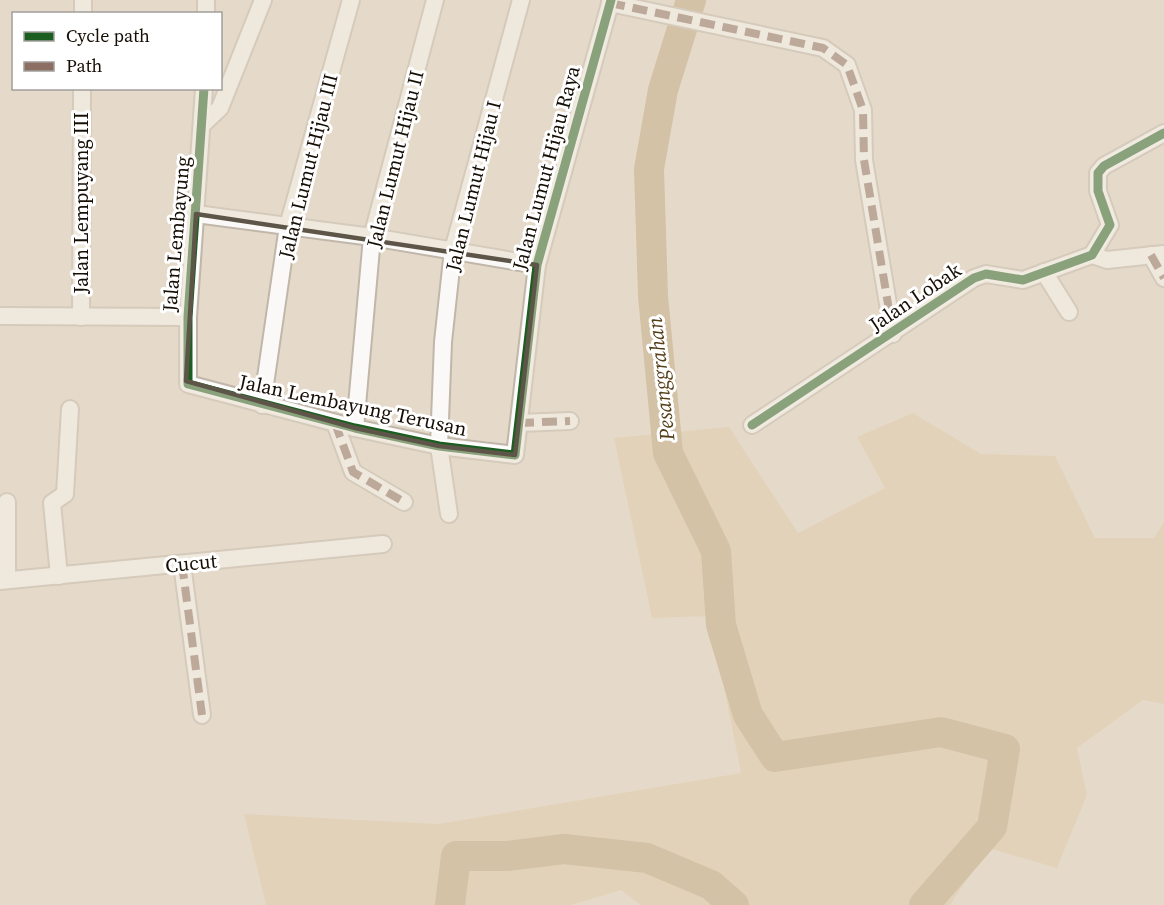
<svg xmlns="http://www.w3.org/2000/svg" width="1164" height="905" viewBox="0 0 1164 905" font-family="'Source Serif 4',serif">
	<rect width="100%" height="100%" fill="#e5dac9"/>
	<polygon fill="#ddc8a8" points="913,413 981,454 1055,456 1095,538 1154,538 1164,522 1164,704 1143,700 1077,748 1087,795 1057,868 988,848 950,905 641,905 621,890 571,905 266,905 244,814 438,824 741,773 710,616 652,618 614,438 729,427 798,533 885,488 857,437"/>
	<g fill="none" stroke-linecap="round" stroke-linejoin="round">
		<g stroke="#bda47d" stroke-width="30">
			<polyline points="691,0 663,90 649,169 653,296 668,453 716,551 721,625 748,715 775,757 941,732 1005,749 992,827 924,905"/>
			<polyline points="450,905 456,856 507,856 564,849 647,858 711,885 734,905"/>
		</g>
		<defs>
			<g id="minor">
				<polyline points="610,3 823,48 847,65 863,110 864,160 893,334"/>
				<polyline points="83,14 83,0"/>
				<polyline points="206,14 206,0"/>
				<polyline points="204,88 188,317 188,384 355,428 439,446 515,455 537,265 611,0"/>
				<polyline points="203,124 220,108 263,0"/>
				<polyline points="196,214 372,237 537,265"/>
				<polyline points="1092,255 1107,260 1164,254"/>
				<polyline points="1151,255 1164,278"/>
				<polyline points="1044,272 1069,312"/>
				<polyline points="0,316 188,317"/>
				<polyline points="81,317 82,88"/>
				<polyline points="262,405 288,226 351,0"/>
				<polyline points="335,423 353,472 404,502"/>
				<polyline points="519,423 570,421"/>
				<polyline points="752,425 974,278 986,274 1023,280 1092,255 1110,225 1098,191 1098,173 1104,166 1164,133"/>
				<polyline points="355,428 372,237 435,0"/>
				<polyline points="449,514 439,446 443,342 453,250 521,0"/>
				<polyline points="182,564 202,715"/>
				<polyline points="59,576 52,503 65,494 70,409"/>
				<polyline points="7,580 7,502"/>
				<polyline points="0,581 383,544"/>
			</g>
		</defs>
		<use href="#minor" stroke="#c0b7aa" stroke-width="20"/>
		<use href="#minor" stroke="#fbf9f7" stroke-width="16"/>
		<g stroke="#8d6e63" stroke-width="8" stroke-dasharray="15 8" stroke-linecap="butt">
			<polyline points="610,3 823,48 847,65 863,110 864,160 893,334"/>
			<polyline points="1151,255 1164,278"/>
			<polyline points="335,423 353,472 404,502"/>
			<polyline points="519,423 570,421"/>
			<polyline points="182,564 202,715"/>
		</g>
		<defs>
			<g id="cycleway">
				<polyline points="204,88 188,317 188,384 355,428 439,446 515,455 537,265 611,0"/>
				<polyline points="752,425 974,278 986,274 1023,280 1092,255 1110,225 1098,191 1098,173 1104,166 1164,133"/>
			</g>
		</defs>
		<use href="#cycleway" stroke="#fff" stroke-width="13"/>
		<use href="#cycleway" stroke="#1b5e20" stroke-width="9"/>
	</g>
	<path d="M0 0H1164V905H0ZM196,214L537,265L515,455L439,446L355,428L186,381Z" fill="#e5dac9" fill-opacity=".55" fill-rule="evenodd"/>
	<path fill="none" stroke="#5e5549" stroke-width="4.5" stroke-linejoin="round" d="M196,214L537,265L515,455L439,446L355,428L186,381Z"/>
	<g text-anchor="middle" stroke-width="6" stroke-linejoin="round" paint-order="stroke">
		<g font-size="20" fill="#150e04" stroke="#fff">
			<text transform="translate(395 159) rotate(-76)" y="7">Jalan Lumut Hijau II</text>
			<text transform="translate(308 166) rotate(-76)" y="7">Jalan Lumut Hijau III</text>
			<text transform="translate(546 168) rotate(-75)" y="7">Jalan Lumut Hijau Raya</text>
			<text transform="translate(473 186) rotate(-76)" y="7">Jalan Lumut Hijau I</text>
			<text transform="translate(81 203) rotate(-90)" y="7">Jalan Lempuyang III</text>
			<text transform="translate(176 234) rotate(-85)" y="7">Jalan Lembayung</text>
			<text transform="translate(915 297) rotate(-34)" y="7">Jalan Lobak</text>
			<text transform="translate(353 405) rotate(12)" y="7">Jalan Lembayung Terusan</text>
			<text transform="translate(191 563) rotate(-6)" y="7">Cucut</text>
		</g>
		<g font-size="21" font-style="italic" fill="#563f18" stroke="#fff">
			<text transform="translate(661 379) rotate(-96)" y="7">Pesanggrahan</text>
		</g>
	</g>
	<rect x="12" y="12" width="210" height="78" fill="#ffffff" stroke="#a19f9b" stroke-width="1.5"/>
	<rect x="24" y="32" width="30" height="9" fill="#1b5e20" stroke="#a19f9b" stroke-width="1.5"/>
	<text x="66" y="42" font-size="18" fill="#150e04">Cycle path</text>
	<rect x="24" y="62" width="30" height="9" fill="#8d6e63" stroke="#a19f9b" stroke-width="1.5"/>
	<text x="66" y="72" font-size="18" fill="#150e04">Path</text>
</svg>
